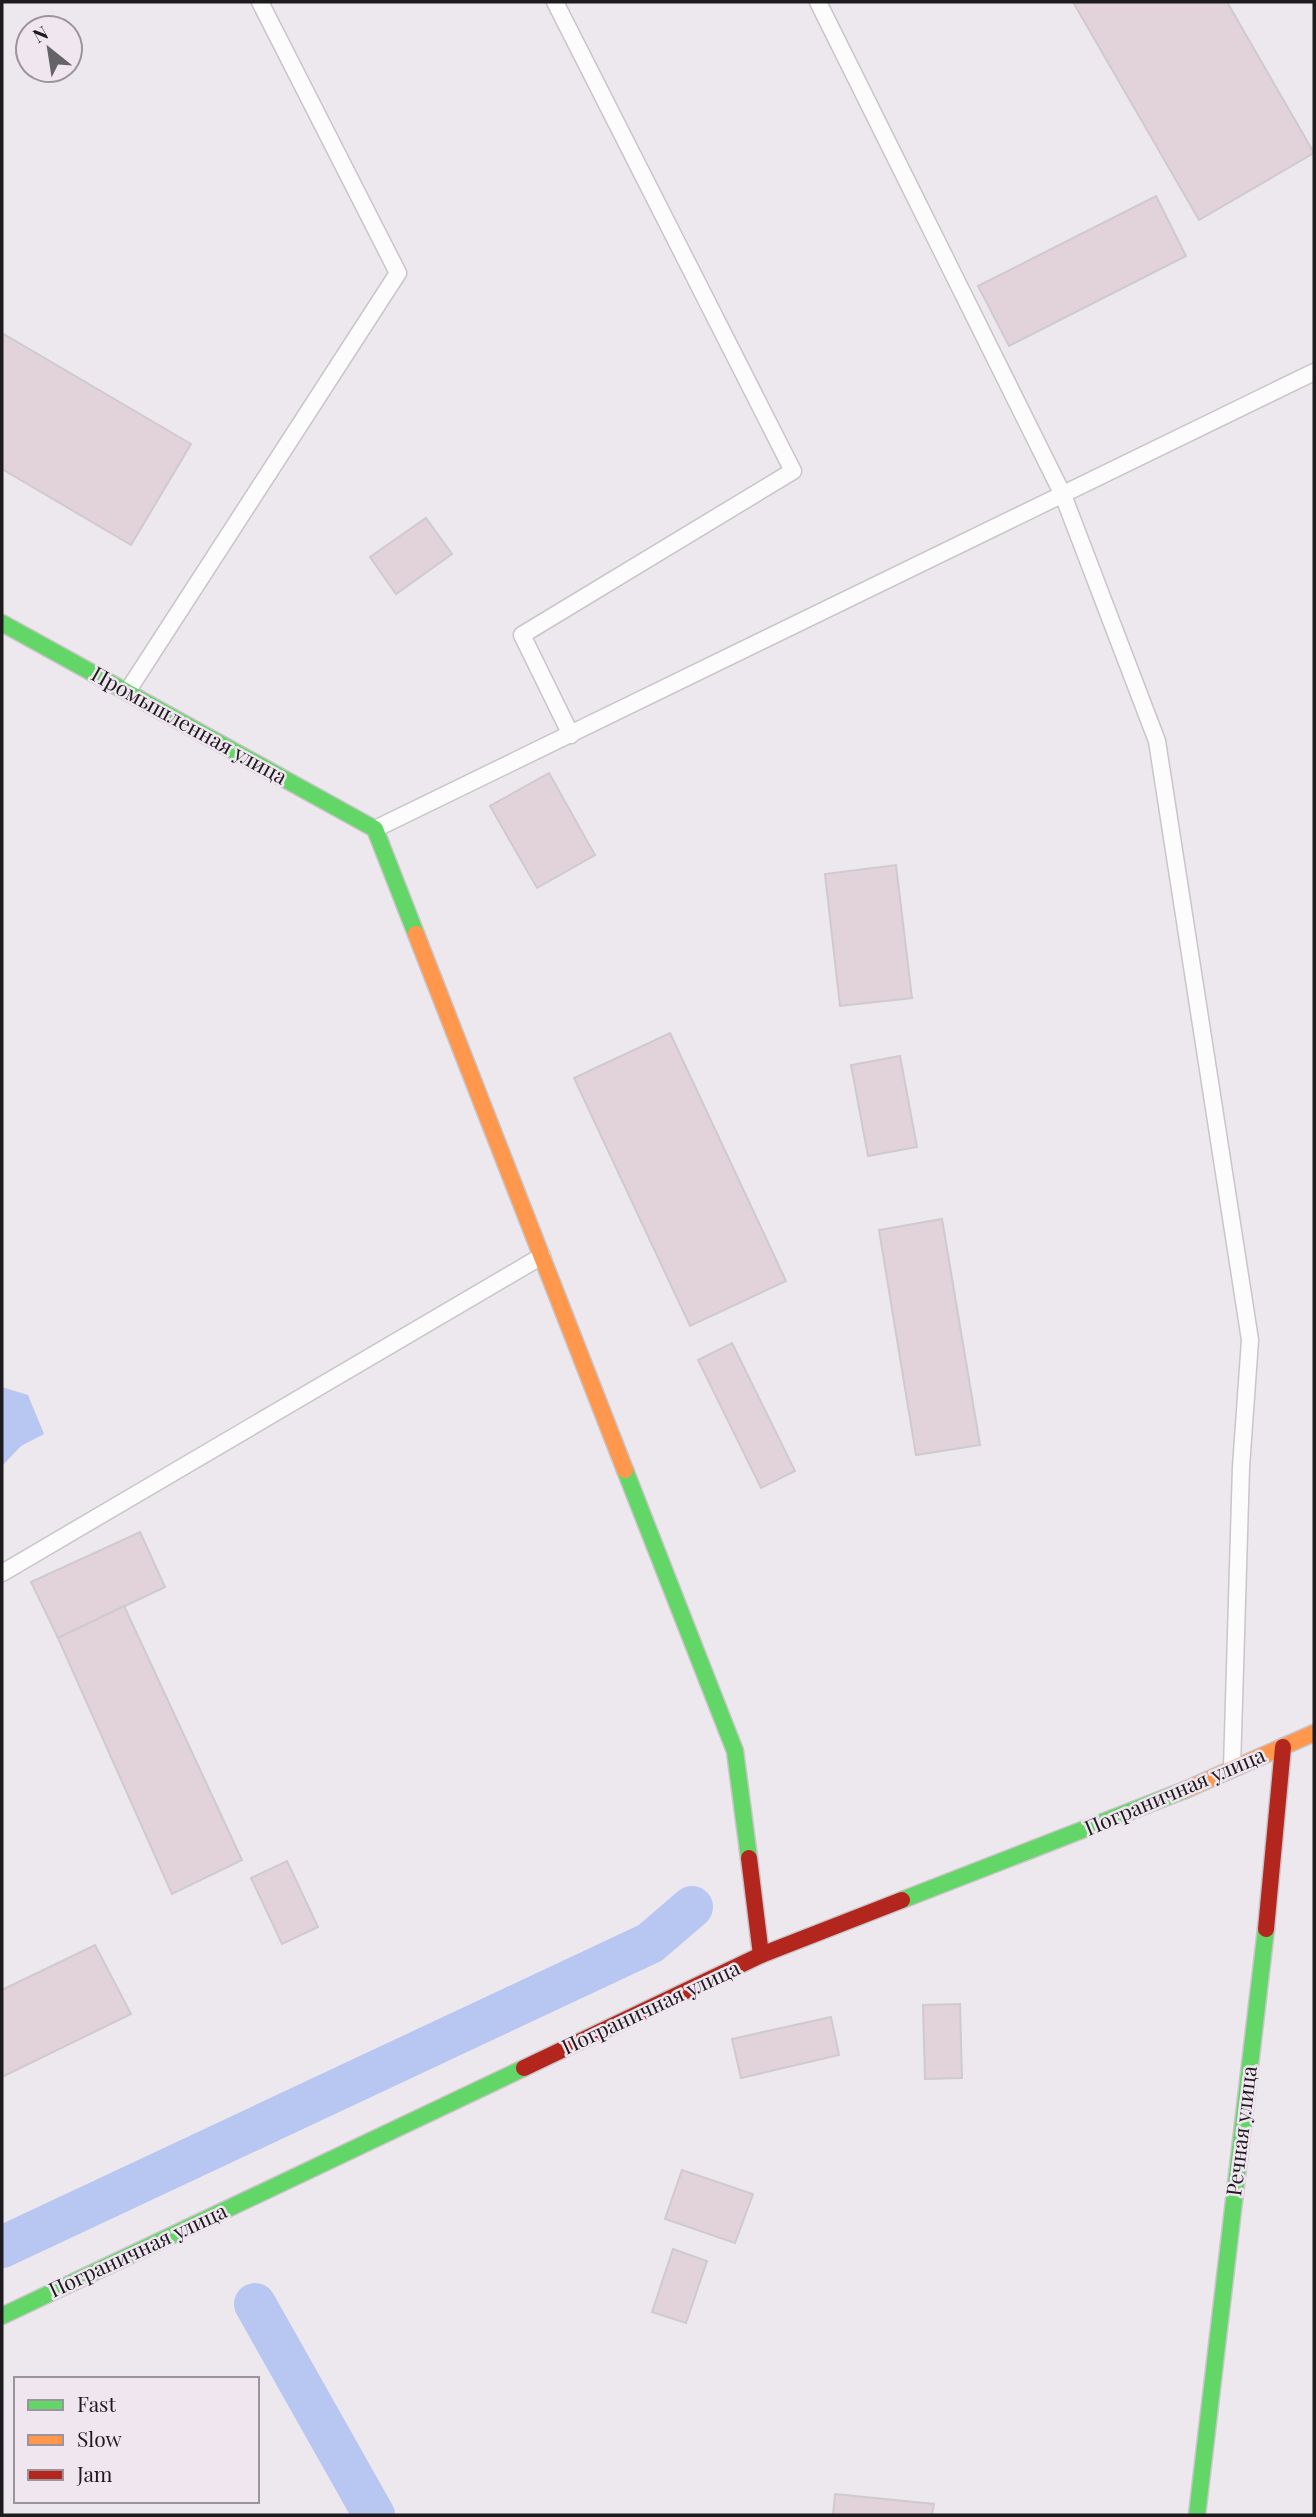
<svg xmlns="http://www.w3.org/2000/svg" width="1316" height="2517" viewBox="0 0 1316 2517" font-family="'Playfair Display',serif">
	<rect width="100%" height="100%" fill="#ede8ed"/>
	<polygon fill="#b8c7f1" points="2,1387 28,1395 44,1434 21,1446 2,1466"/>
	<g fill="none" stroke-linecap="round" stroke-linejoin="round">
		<g stroke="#b8c7f1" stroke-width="42">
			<polyline points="2,2247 650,1943 692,1907"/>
			<polyline points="255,2304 374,2515"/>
		</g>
	</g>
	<g fill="#e2d2d9" stroke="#cfcace" stroke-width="2">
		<polygon points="1073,2 1227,2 1314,153 1199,220"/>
		<polygon points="1156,196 1186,256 1009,346 978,286"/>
		<polygon points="2,333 191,444 131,545 2,469"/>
		<polygon points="426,518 452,554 396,594 370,557"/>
		<polygon points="549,773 595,855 537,888 490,806"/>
		<polygon points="896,865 912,998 840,1006 825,874"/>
		<polygon points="670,1033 786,1281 690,1326 574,1078"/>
		<polygon points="900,1056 917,1147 868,1156 851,1065"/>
		<polygon points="942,1219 980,1445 916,1455 879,1230"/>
		<polygon points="732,1343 795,1471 761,1488 698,1360"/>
		<polygon points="140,1532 165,1587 58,1638 31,1582"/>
		<polygon points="124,1606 242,1860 172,1894 58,1638"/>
		<polygon points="287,1861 318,1927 282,1944 251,1878"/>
		<polygon points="95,1945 131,2014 2,2077 2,1990"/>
		<polygon points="960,2004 962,2078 925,2079 923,2005"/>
		<polygon points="831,2017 839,2055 741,2078 732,2039"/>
		<polygon points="682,2170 753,2194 735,2243 665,2219"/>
		<polygon points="673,2249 707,2261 686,2323 652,2312"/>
		<polygon points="835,2494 934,2504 932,2515 833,2515"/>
	</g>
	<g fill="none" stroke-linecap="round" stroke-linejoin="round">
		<defs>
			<g id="lane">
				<polyline points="555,2 793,471 522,635 571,735"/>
				<polyline points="818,2 1063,495 1157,741 1250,1340 1241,1467 1232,1768"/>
				<polyline points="127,692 398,273 260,2"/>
				<polyline points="375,829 1314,372"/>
				<polyline points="2,1573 542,1256"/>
			</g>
			<g id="fast">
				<polyline points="2,623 375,829 416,934"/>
				<polyline points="625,1470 735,1751 749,1858"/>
				<polyline points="902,1900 1185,1790"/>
				<polyline points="2,2316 524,2068"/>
				<polyline points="1197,2515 1266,1929"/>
			</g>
			<g id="slow">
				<polyline points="416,934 625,1470"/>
				<polyline points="1185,1790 1314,1733"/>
			</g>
			<g id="jam">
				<polyline points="749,1858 761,1955"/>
				<polyline points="1266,1929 1283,1747"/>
				<polyline points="524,2068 761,1955 902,1900"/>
			</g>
		</defs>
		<use href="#lane" stroke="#c9c5c9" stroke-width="19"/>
		<use href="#fast" stroke="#c9c5c9" stroke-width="19"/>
		<use href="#slow" stroke="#c9c5c9" stroke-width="19"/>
		<use href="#jam" stroke="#c9c5c9" stroke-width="19"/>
		<use href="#lane" stroke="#fcfcfc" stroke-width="16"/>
		<use href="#fast" stroke="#63d668" stroke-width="16"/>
		<use href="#slow" stroke="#ff974d" stroke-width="16"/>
		<use href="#jam" stroke="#b3261e" stroke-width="16"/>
	</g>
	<g text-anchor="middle" stroke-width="5" stroke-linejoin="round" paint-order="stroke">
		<g font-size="21" fill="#1e1b1e" stroke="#efe6ef">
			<text transform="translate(189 726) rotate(29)" y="7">Промышленная улица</text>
			<text transform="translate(1175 1792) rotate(-23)" y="7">Пограничная улица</text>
			<text transform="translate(651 2008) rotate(-25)" y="7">Пограничная улица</text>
			<text transform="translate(1242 2131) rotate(-83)" y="7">Речная улица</text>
			<text transform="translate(138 2251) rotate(-25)" y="7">Пограничная улица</text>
		</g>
	</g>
	<rect width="1316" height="2517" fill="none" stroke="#1e1b1e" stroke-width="7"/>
	<rect x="14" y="2377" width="245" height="126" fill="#efe6ef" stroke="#9b959b" stroke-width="2"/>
	<rect x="28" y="2400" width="35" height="10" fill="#63d668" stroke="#9b959b" stroke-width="2"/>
	<text x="77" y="2412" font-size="21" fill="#1e1b1e">Fast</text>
	<rect x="28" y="2435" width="35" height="10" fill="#ff974d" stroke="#9b959b" stroke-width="2"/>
	<text x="77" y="2447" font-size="21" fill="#1e1b1e">Slow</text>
	<rect x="28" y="2470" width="35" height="10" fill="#b3261e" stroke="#9b959b" stroke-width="2"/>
	<text x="77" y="2482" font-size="21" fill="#1e1b1e">Jam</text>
	<g transform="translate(49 49) rotate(330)"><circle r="33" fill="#efe6ef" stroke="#9b959b" stroke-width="2"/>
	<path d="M0-5L12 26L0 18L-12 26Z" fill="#666366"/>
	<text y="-10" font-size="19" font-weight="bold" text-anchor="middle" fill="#1e1b1e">N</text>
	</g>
</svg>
